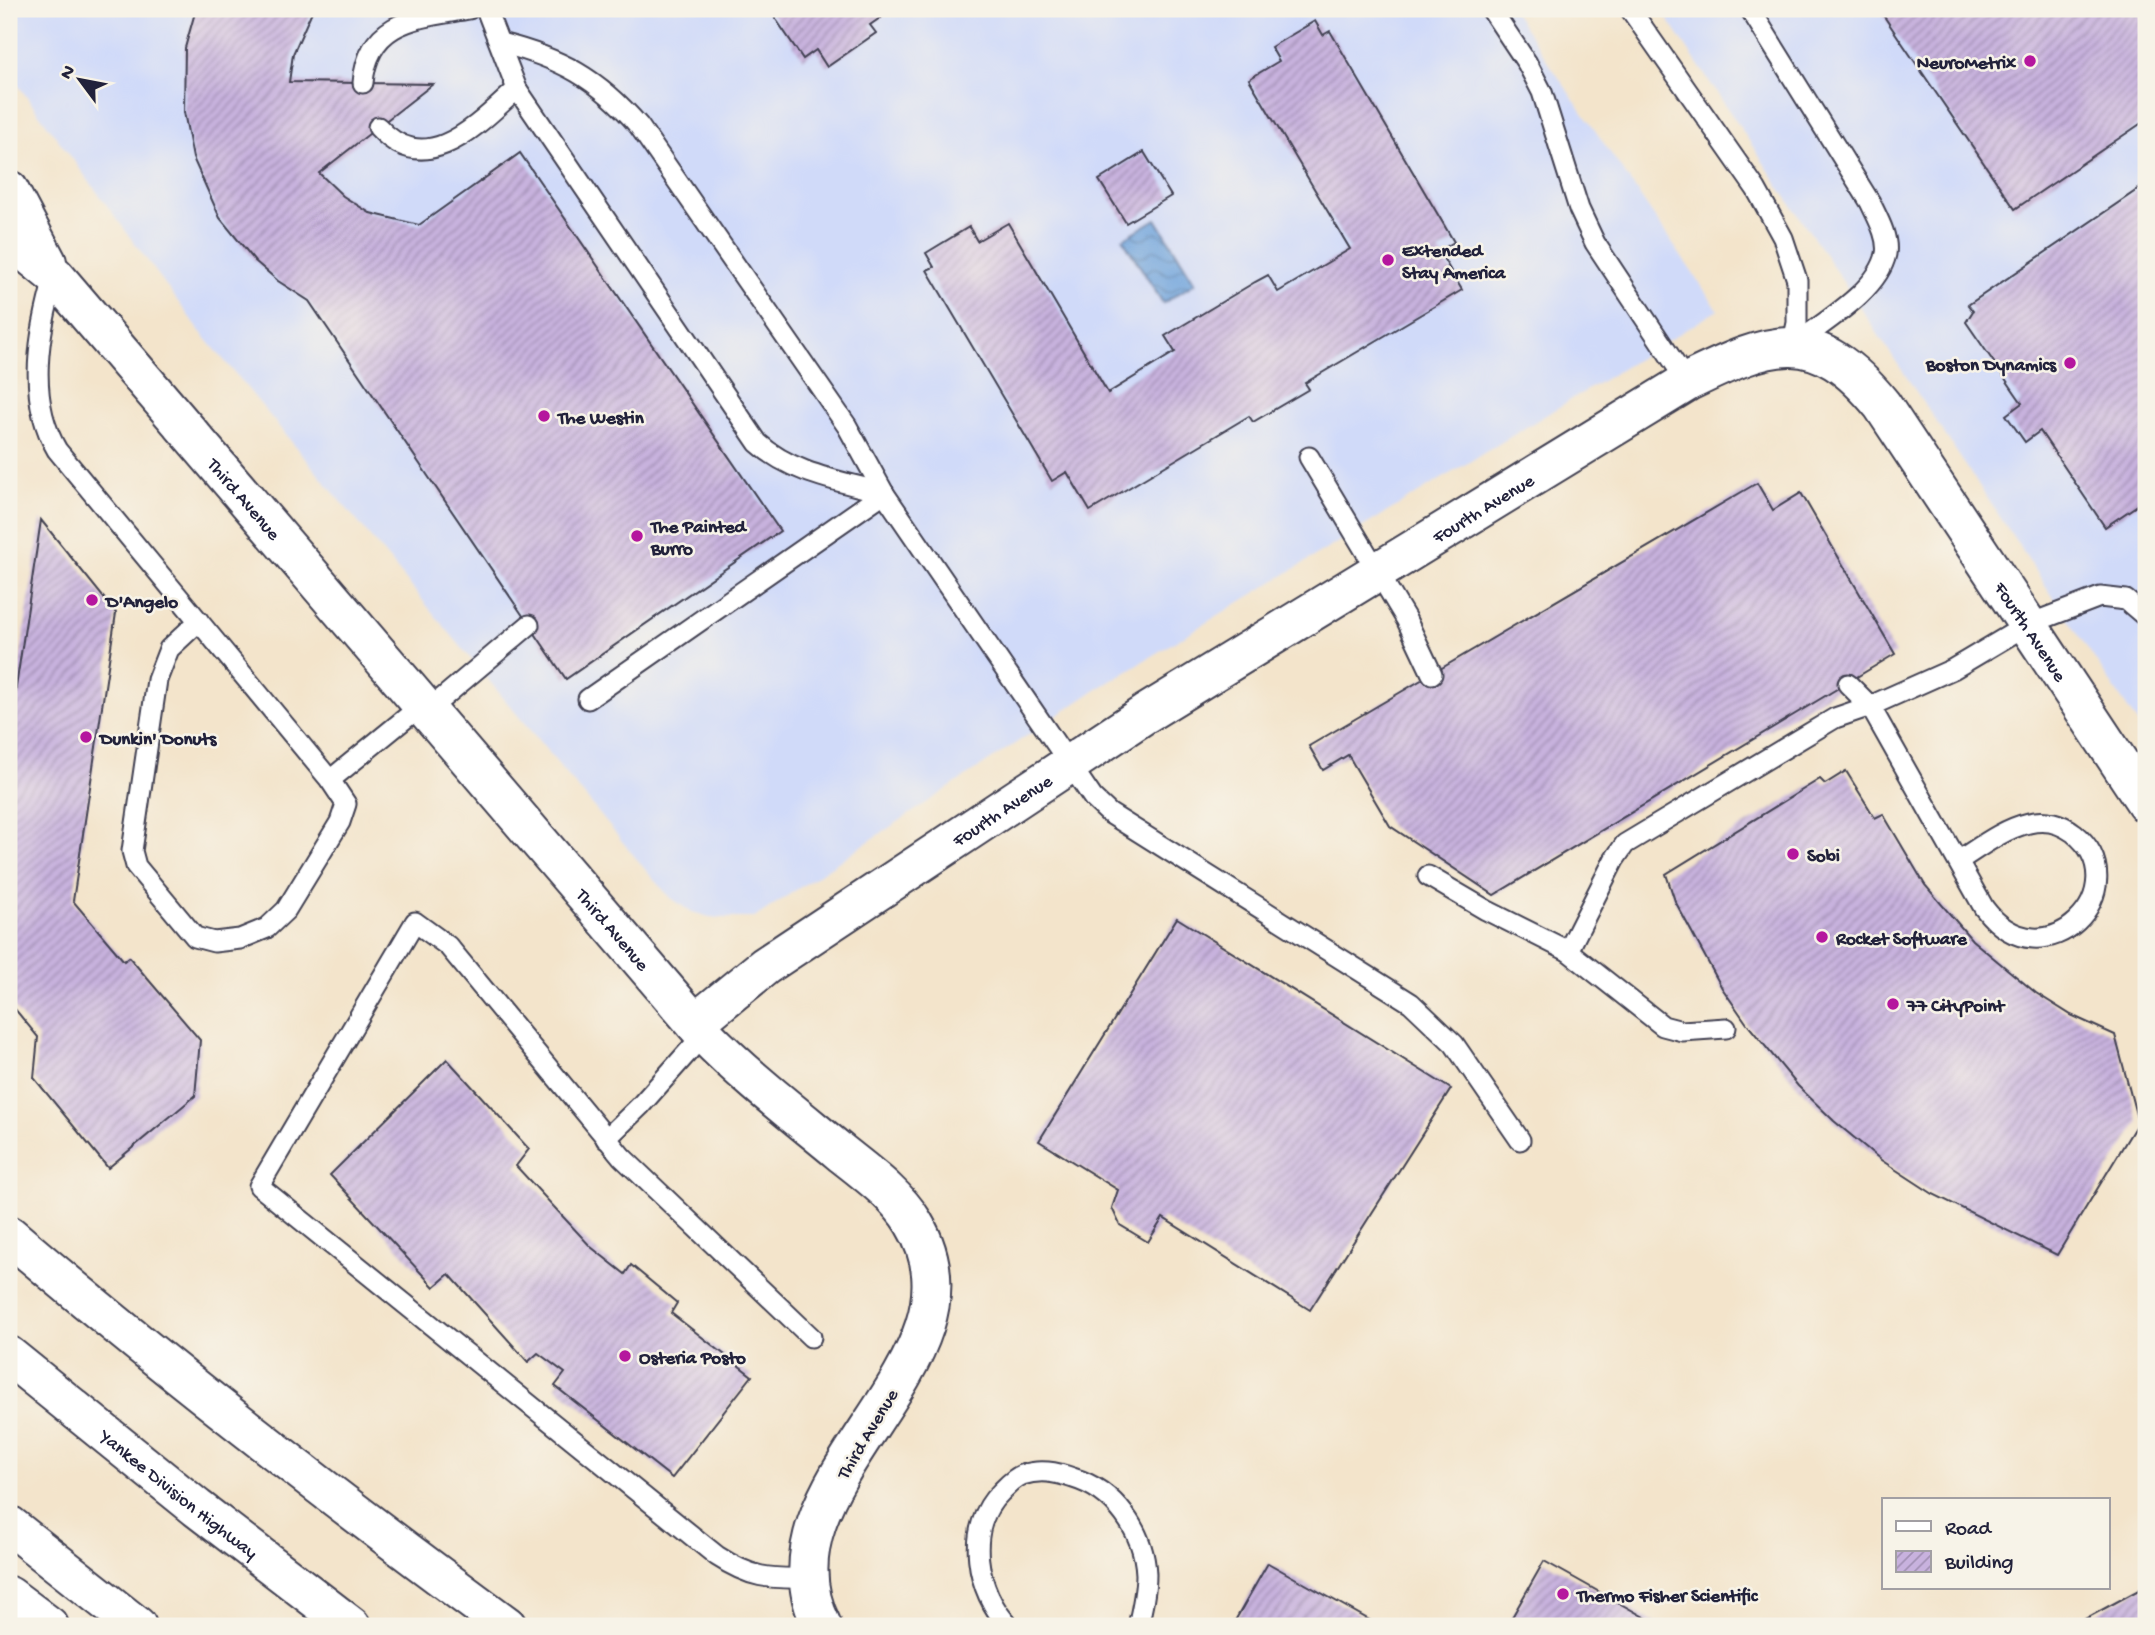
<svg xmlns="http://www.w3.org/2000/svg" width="2155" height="1635" viewBox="0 0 2155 1635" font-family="'Gochi Hand',sans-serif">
	<defs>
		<pattern id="water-waves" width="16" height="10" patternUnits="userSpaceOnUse" patternTransform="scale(1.75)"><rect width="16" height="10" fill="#71a4dd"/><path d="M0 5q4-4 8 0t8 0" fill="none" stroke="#5c85b4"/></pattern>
		<pattern id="building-hatch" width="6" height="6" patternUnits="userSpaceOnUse" patternTransform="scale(1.75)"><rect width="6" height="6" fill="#c8b2de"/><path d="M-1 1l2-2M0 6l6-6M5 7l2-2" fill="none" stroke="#a290b5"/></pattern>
	</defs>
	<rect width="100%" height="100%" fill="#f7f3e8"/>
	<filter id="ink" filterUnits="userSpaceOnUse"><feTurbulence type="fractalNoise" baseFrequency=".0143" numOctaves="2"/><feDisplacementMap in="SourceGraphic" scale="14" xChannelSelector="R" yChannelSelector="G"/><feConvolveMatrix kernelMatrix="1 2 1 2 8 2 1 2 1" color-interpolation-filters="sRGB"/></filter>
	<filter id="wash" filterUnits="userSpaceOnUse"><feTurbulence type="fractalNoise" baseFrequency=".00686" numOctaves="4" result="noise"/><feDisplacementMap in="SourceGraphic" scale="28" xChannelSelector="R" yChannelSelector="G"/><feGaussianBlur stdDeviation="1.57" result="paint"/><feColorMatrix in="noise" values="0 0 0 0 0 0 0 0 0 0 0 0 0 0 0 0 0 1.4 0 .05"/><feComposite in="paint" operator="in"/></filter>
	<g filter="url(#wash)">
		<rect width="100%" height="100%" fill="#f3e4cb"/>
		<g fill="#d0daf9">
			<polygon points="9,9 1512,9 1718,310 1091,693 754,918 713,918 692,912 671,898 654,880 199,330 9,73"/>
			<polygon points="1666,9 2146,9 2146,736 1665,15"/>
		</g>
		<polygon fill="url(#water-waves)" stroke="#4a638c" stroke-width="2" points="1156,219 1195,283 1163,303 1123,239"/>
		<g id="blocks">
			<g fill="url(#building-hatch)">
				<polygon points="196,9 313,9 293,54 289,82 433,84 319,173 343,196 370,213 419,225 520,153 780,531 566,679 309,301 278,281 255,261 220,218 193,158 184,112 185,48"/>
				<polygon points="769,9 893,9 870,25 876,33 827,67 816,50 803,59"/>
				<polygon points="1879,9 2146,9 2146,120 2015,209"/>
				<polygon points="1315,21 1323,35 1330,31 1454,242 1439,251 1462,290 1305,383 1309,389 1253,422 1249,416 1090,511 1067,472 1052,481 927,270 934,267 926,253 969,227 977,241 1008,223 1108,393 1175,352 1165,336 1255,282 1268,275 1278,292 1350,249 1249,79 1279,61 1271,47"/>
				<polygon points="1144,152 1171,196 1126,223 1099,180"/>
				<polygon points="2146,184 2146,507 2142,502 2105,527 2040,431 2025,442 2006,415 2022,403 1966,322 1973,311 1968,305"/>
				<polygon points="1757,483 1773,510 1801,493 1895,654 1494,895 1390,826 1348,755 1323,770 1309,746"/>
				<polygon points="41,520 116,613 73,901 124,961 129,957 200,1040 195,1096 108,1168 34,1078 38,1037 9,1002 9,734"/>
				<polygon points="1846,771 1875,818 1883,814 1925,885 1972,940 2036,993 2071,1015 2115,1035 2138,1122 2057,1255 1933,1194 1881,1160 1834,1121 1798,1086 1747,1024 1722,988 1675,901 1666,874 1820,779 1825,784"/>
				<polygon points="1177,918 1451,1089 1310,1310 1163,1218 1148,1242 1120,1225 1112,1208 1118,1190 1039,1141"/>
				<polygon points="447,1059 529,1149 516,1166 591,1247 625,1274 631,1265 677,1303 671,1313 752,1376 672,1478 555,1386 565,1373 538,1353 528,1362 449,1274 434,1287 330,1175"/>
				<polygon points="1544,1561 1660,1626 1507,1626"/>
				<polygon points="1268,1563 1380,1626 1232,1626"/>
				<polygon points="2146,1586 2146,1626 2072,1626"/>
			</g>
		</g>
	</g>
	<g filter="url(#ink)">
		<use href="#blocks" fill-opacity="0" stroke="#413f51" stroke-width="2"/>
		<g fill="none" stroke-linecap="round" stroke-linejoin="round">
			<defs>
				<g id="service">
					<path d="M486,9L517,89L758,443C792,474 841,481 884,493"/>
					<polyline points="1491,9 1527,63 1542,92 1579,209 1595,243 1687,382"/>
					<polyline points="1630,9 1756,189 1783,238 1797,280 1797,323 1792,346"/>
					<path d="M1750,9L1870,202C1877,217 1889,237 1886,254C1878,292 1821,323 1793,346"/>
					<path d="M500,43C560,58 598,78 639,126L847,426L884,493L1093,798L1109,813L1411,1003L1454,1044L1520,1140"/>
					<path d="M363,83C368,19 419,18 469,9"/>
					<path d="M378,127C427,181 479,123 517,89"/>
					<path d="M55,276C39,330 26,398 57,450L330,780L346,804L340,822L286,910L267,928L240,939L214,942L195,937L136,866L132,851L157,680L169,649L199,621"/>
					<polyline points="1309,457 1406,619 1432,674"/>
					<polyline points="588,699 884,493"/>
					<polyline points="427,711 529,625"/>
					<polyline points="330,780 422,705"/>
					<path d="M1958,861C1980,847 2003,829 2029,823C2045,819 2061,823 2074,833C2141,887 2045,989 1984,908L1870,706L1953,669L2027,625L2100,597L2126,600L2146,617"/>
					<polyline points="1428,876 1486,910 1568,951 1663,1026 1682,1031 1726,1028"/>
					<polyline points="1568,951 1614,860 1625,844 1835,718 1870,706 1848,684"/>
					<polyline points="606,1139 640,1106 704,1034"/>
					<path d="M808,1578C768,1579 751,1578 717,1556L259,1186L415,922L448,946L622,1157L811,1337"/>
					<path d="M1009,1626C976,1592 964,1527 1001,1492C1007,1486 1014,1478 1022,1475C1040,1469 1056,1472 1073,1478C1114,1490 1144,1531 1146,1574C1146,1592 1142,1609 1138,1626"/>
				</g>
				<g id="minor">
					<polyline points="9,190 47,262"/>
					<path id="s1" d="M9,238L55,276L704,1034C746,1077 794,1114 840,1152C866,1173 896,1194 913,1222C1000,1364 748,1480 822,1626"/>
					<path id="s2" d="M695,1023L765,966L1145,714L1687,382C1773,340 1815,323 1882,405L2146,803"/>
				</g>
				<g id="motorway">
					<path d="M9,1235C169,1372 337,1501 507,1626"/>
					<path id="s3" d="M9,1356L197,1508L351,1626"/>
					<polyline points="9,1525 137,1626"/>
					<polyline points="9,1596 49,1626"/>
				</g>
			</defs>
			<use href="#service" stroke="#413f51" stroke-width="23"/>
			<use href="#minor" stroke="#413f51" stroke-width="42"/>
			<use href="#motorway" stroke="#413f51" stroke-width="42"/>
			<use href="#service" stroke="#fff" stroke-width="19"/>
			<use href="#minor" stroke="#fff" stroke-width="38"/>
			<use href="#motorway" stroke="#fff" stroke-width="38"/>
		</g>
	</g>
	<g fill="#b5179e" stroke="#f7f3e8" stroke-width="2.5">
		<circle cx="2030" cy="61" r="7"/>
		<circle cx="1388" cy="260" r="7"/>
		<circle cx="2070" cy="363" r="7"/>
		<circle cx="544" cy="416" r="7"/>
		<circle cx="637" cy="536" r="7"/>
		<circle cx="92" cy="600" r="7"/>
		<circle cx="86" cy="737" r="7"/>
		<circle cx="1793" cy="854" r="7"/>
		<circle cx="1822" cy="937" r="7"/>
		<circle cx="1893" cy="1004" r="7"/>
		<circle cx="625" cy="1356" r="7"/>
		<circle cx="1563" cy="1594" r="7"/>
	</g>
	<g text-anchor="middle" stroke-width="5" stroke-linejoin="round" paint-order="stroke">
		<g font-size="19" font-weight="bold" fill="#22223b" stroke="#f7f3e8" text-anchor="start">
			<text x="2016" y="68" text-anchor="end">NeuroMetrix</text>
			<text x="1402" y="256">Extended<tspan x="1402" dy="22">Stay America</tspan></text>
			<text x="2056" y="370" text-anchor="end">Boston Dynamics</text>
			<text x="558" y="423">The Westin</text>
			<text x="651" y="532">The Painted<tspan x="651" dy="22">Burro</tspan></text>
			<text x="106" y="607">D'Angelo</text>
			<text x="100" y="744">Dunkin' Donuts</text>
			<text x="1807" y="861">Sobi</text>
			<text x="1836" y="944">Rocket Software</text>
			<text x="1907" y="1011">77 CityPoint</text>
			<text x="639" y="1363">Osteria Posto</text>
			<text x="1577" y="1601">Thermo Fisher Scientific</text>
		</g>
		<g font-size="19" fill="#22223b" stroke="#f7f3e8">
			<text dy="7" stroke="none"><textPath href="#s1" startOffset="352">Third Avenue</textPath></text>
			<text dy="7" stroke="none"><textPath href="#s2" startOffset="942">Fourth Avenue</textPath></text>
			<text dy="7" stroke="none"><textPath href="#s2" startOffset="1675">Fourth Avenue</textPath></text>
			<text dy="7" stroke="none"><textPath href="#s2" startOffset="374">Fourth Avenue</textPath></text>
			<text dy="7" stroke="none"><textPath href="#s1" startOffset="919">Third Avenue</textPath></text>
			<text transform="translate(866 1433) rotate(-59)" y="7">Third Avenue</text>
			<text dy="7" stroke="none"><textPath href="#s3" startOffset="219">Yankee Division Highway</textPath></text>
		</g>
	</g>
	<rect width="2155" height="1635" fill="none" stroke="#f7f3e8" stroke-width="35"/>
	<rect x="1882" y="1498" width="228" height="91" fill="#f7f3e8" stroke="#a29fa3" stroke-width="2"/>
	<rect x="1896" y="1521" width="35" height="10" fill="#ffffff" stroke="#a29fa3" stroke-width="2"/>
	<text x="1945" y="1534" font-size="21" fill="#22223b">Road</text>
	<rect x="1896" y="1551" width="35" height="21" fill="url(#building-hatch)" stroke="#a29fa3" stroke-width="2"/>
	<text x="1945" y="1568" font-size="21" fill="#22223b">Building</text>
	<g transform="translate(80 80) rotate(302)" stroke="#f7f3e8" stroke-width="5" paint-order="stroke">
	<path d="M0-5L12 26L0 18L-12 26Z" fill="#22223b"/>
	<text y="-10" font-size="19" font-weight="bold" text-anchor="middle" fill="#22223b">N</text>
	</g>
</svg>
